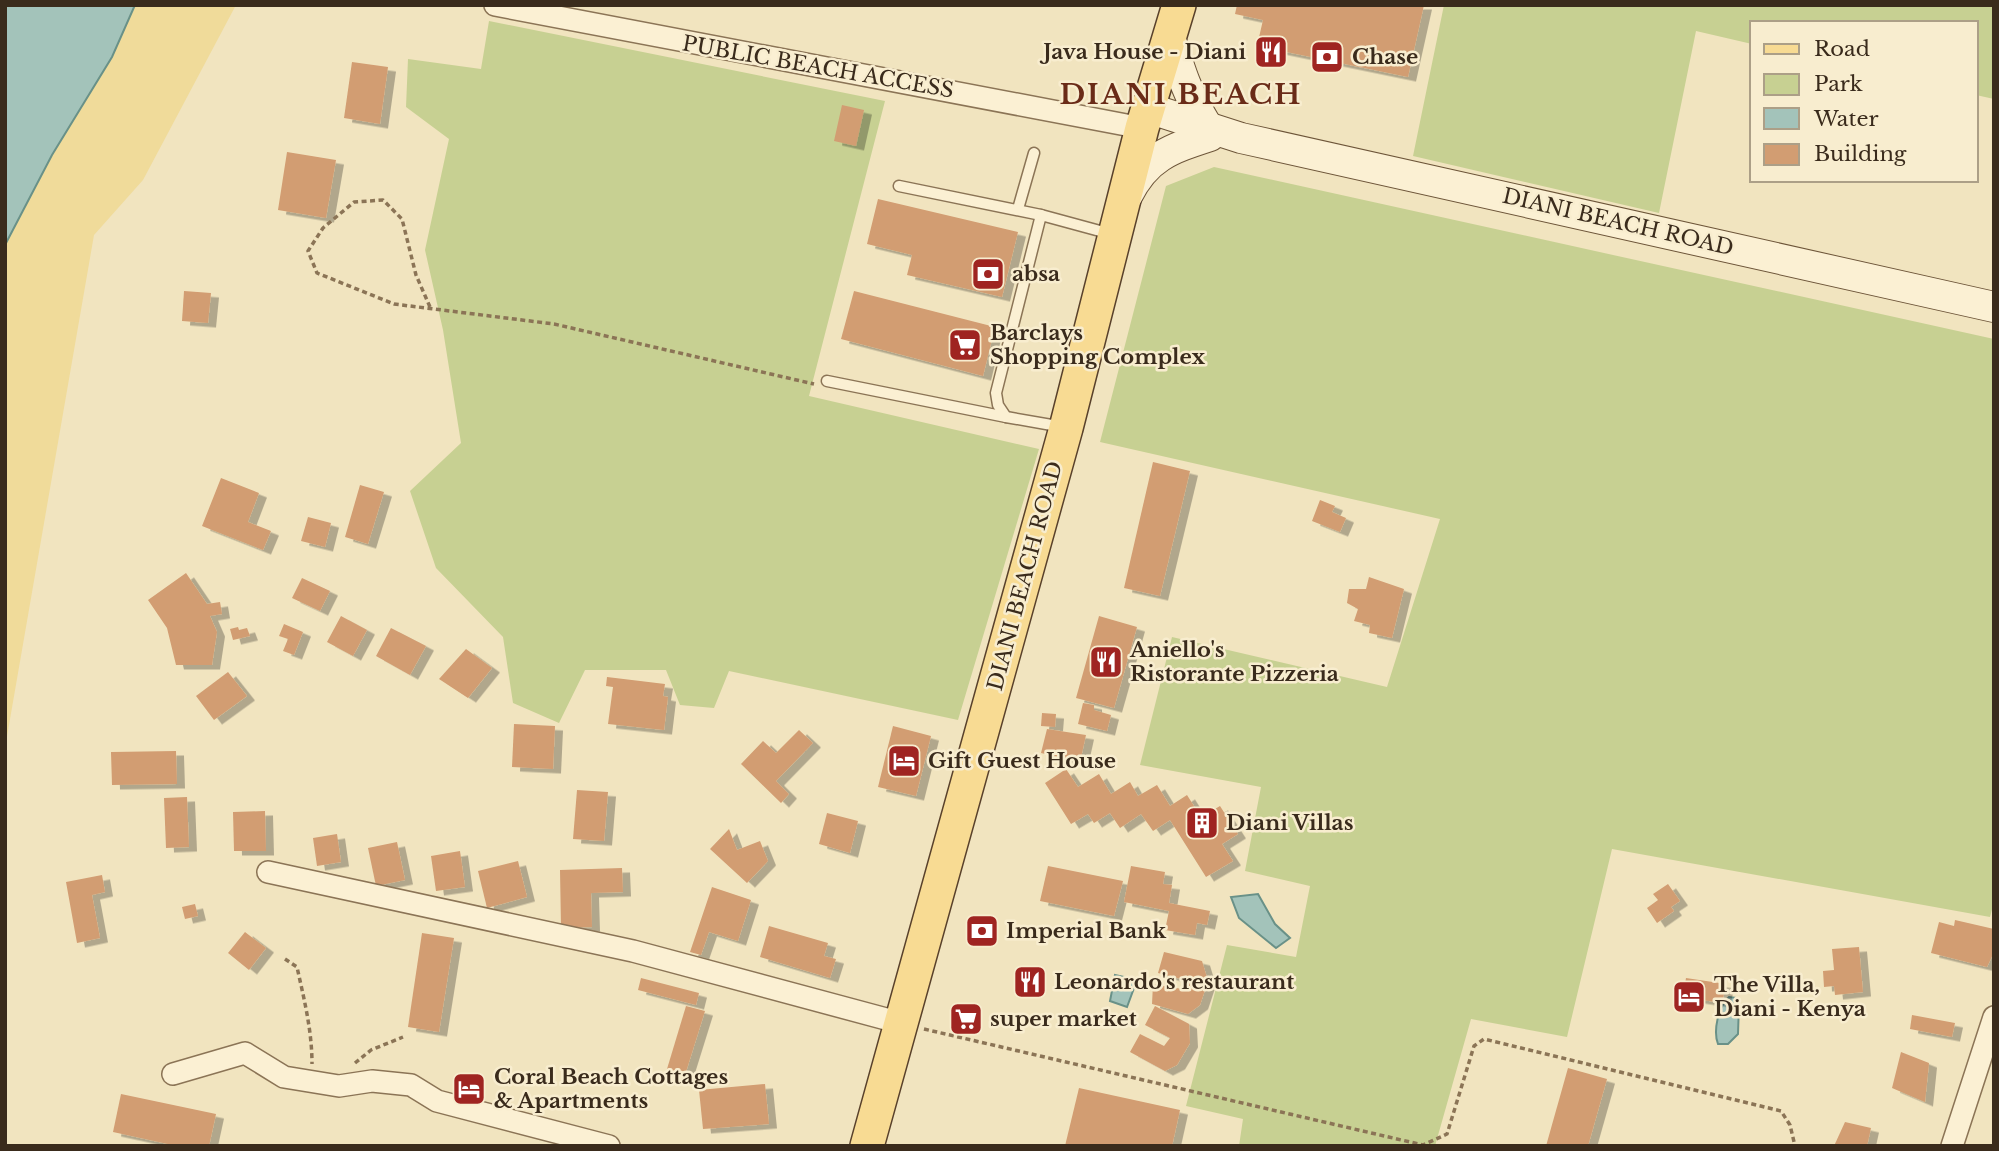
<svg xmlns="http://www.w3.org/2000/svg" width="1999" height="1151" viewBox="0 0 1999 1151" font-family="'Libre Baskerville',serif">
	<defs>
		<filter id="shadow"><feDropShadow dx="8" dy="4.5" stdDeviation="0" flood-color="#0004"/></filter>
	</defs>
	<rect width="100%" height="100%" fill="#f1e4bf"/>
	<g fill="#c7d092">
		<polygon points="1444,5 1994,5 1994,99 1976,95 1976,23 1752,23 1752,44 1696,31 1659,213 1413,156"/>
		<polygon points="489,21 885,101 809,396 1039,449 958,720 729,671 714,708 680,705 666,670 585,670 559,723 513,703 503,637 436,568 410,491 461,443 443,330 425,250 449,139 406,107 408,59 481,69"/>
		<polygon points="1214,167 1994,339 1994,902 1990,917 1612,849 1567,1037 1471,1019 1435,1146 1239,1146 1243,1119 1186,1106 1227,945 1296,957 1310,886 1245,871 1261,787 1140,765 1172,637 1387,687 1440,519 1100,442 1166,186"/>
	</g>
	<polygon fill="#f0db9a" points="135,5 236,5 143,180 94,235 5,748 5,245 52,155 112,57"/>
	<g fill="#a3c3ba" stroke="#699188" stroke-width="2">
		<polygon points="5,5 135,5 112,57 52,155 5,245"/>
		<polygon points="1258,894 1275,924 1290,938 1276,948 1239,918 1231,897"/>
		<polygon points="1115,975 1137,980 1127,1007 1110,1001"/>
		<path d="M1729,997L1736,998L1739,1004L1738,1034L1728,1044H1718C1713,1031 1718,1007 1729,997Z"/>
	</g>
	<g fill="#d29d72" filter="url(#shadow)">
		<polygon points="1237,5 1424,5 1408,77 1257,46 1263,20 1235,14"/>
		<polygon points="352,62 388,67 380,124 344,118"/>
		<polygon points="842,105 864,110 856,146 834,141"/>
		<polygon points="287,152 336,160 326,218 278,210"/>
		<polygon points="878,199 1018,232 1002,297 907,275 912,255 867,244"/>
		<polygon points="184,291 211,293 208,323 182,321"/>
		<polygon points="854,291 995,327 983,376 841,339"/>
		<polygon points="1153,462 1190,471 1160,596 1124,588"/>
		<polygon points="221,478 259,493 248,522 271,531 263,550 202,526"/>
		<polygon points="360,485 384,492 368,544 345,537"/>
		<polygon points="1320,500 1335,506 1332,512 1346,518 1340,532 1312,521"/>
		<polygon points="308,517 331,523 325,547 301,541"/>
		<polygon points="186,573 207,604 220,602 222,614 210,616 217,632 212,665 176,665 167,628 148,600"/>
		<polygon points="1369,577 1404,589 1392,638 1369,633 1370,625 1354,621 1358,609 1347,603 1349,589 1366,589"/>
		<polygon points="302,578 330,591 320,611 292,598"/>
		<polygon points="341,616 367,630 353,656 327,642"/>
		<polygon points="1099,616 1137,627 1114,708 1076,698"/>
		<polygon points="284,624 303,632 294,655 283,651 288,639 279,636"/>
		<polygon points="238,627 239,630 247,628 250,636 233,640 230,629"/>
		<polygon points="391,628 426,646 410,675 376,656"/>
		<polygon points="466,649 492,668 468,698 439,679"/>
		<polygon points="228,672 247,696 214,720 196,696"/>
		<polygon points="607,677 665,684 663,696 668,697 664,730 608,724 613,687 606,686"/>
		<polygon points="1083,703 1094,705 1094,710 1111,715 1107,731 1078,724"/>
		<polygon points="1042,713 1056,714 1055,727 1041,726"/>
		<polygon points="514,724 555,726 553,769 512,767"/>
		<polygon points="893,726 931,736 916,796 878,787"/>
		<polygon points="1047,729 1086,735 1080,762 1041,753"/>
		<polygon points="799,730 813,743 776,781 789,794 781,803 741,764 763,741 776,753"/>
		<polygon points="176,751 177,784 112,785 111,752"/>
		<polygon points="1066,769 1078,787 1099,774 1111,794 1130,782 1138,796 1157,785 1170,806 1187,795 1201,817 1220,806 1238,834 1222,844 1233,861 1206,877 1170,820 1153,831 1141,814 1120,828 1110,813 1094,823 1088,814 1071,824 1045,783"/>
		<polygon points="577,790 608,792 604,841 573,839"/>
		<polygon points="187,797 189,847 166,848 164,798"/>
		<polygon points="265,811 266,851 234,851 233,812"/>
		<polygon points="827,813 858,821 850,853 819,844"/>
		<polygon points="729,829 737,850 760,841 768,861 747,883 710,849"/>
		<polygon points="337,834 341,862 317,866 313,838"/>
		<polygon points="397,842 405,880 376,886 368,848"/>
		<polygon points="460,851 465,887 436,891 431,856"/>
		<polygon points="518,861 527,897 487,908 478,871"/>
		<polygon points="1048,866 1123,881 1114,916 1040,901"/>
		<polygon points="1131,866 1165,872 1163,884 1172,885 1169,903 1210,911 1207,925 1197,923 1195,935 1165,930 1169,911 1124,902"/>
		<polygon points="622,868 623,892 591,893 592,927 561,928 560,870"/>
		<polygon points="102,875 105,892 92,895 100,938 77,943 66,882"/>
		<polygon points="1668,884 1680,901 1671,907 1674,911 1657,923 1647,908 1658,900 1653,894"/>
		<polygon points="712,887 751,900 738,941 709,932 701,955 690,952"/>
		<polygon points="195,904 198,916 185,919 182,907"/>
		<polygon points="1955,920 1994,929 1994,952 1987,967 1931,953 1939,922 1954,926"/>
		<polygon points="769,926 828,943 824,956 836,959 830,978 760,957"/>
		<polygon points="245,932 266,948 249,970 228,953"/>
		<polygon points="422,933 454,938 439,1032 408,1027"/>
		<polygon points="1859,947 1863,992 1835,995 1834,986 1824,987 1823,971 1834,970 1832,949"/>
		<polygon points="1164,952 1202,961 1208,981 1200,1005 1188,1014 1152,1004 1153,984 1182,989 1185,980 1158,973"/>
		<polygon points="641,978 699,993 696,1005 638,990"/>
		<polygon points="1686,978 1726,984 1722,1003 1683,997"/>
		<polygon points="686,1006 705,1011 685,1075 667,1069"/>
		<polygon points="1155,1006 1189,1024 1190,1043 1177,1065 1165,1071 1130,1052 1140,1034 1164,1046 1170,1038 1145,1025"/>
		<polygon points="1912,1015 1955,1023 1952,1037 1910,1029"/>
		<polygon points="1901,1052 1929,1063 1925,1102 1892,1088"/>
		<polygon points="1568,1068 1607,1079 1588,1146 1546,1146"/>
		<polygon points="765,1084 769,1124 703,1129 699,1090"/>
		<polygon points="1079,1088 1180,1110 1172,1146 1065,1146"/>
		<polygon points="121,1094 216,1114 209,1146 177,1146 113,1132"/>
		<polygon points="1845,1122 1871,1128 1867,1146 1834,1146"/>
	</g>
	<g fill="none" stroke-linecap="round" stroke-linejoin="round">
		<defs>
			<g id="service">
				<polyline points="899,186 1041,215"/>
				<polyline points="1018,209 1034,153"/>
				<polyline points="827,381 1006,417"/>
				<polyline points="1063,427 1006,417 998,405 996,393 1041,215 1111,234"/>
			</g>
			<g id="minor">
				<polyline points="495,5 1142,128"/>
				<polyline points="268,872 633,951 901,1023"/>
				<polyline points="173,1074 245,1053 284,1077 339,1086 372,1081 411,1085 437,1101 609,1146"/>
				<polyline points="1952,1146 1994,1017"/>
			</g>
			<g id="secondary">
				<path d="M1170,37C1181,74 1187,93 1207,126"/>
				<polyline points="1148,108 1241,138 1994,307"/>
				<path d="M1127,196C1146,157 1170,149 1210,136"/>
			</g>
			<polyline id="primary" points="867,1146 1066,428 1142,128 1179,5"/>
		</defs>
		<use href="#service" stroke="#8b7456" stroke-width="13"/>
		<use href="#minor" stroke="#8b7456" stroke-width="24"/>
		<use href="#secondary" stroke="#6d5539" stroke-width="32"/>
		<use href="#primary" stroke="#59412b" stroke-width="36"/>
		<g stroke="#8b7456" stroke-width="3.5" stroke-dasharray="5 3.5" stroke-linecap="butt">
			<polyline points="430,307 416,275 402,219 383,200 354,202 323,228 308,251 317,273 394,304 554,324 814,384"/>
			<path d="M285,959L297,967C304,999 312,1030 312,1064"/>
			<polyline points="924,1029 1423,1145 1447,1134 1474,1046 1484,1039 1781,1111 1790,1125 1795,1146"/>
			<polyline points="355,1063 371,1050 403,1037"/>
		</g>
		<use href="#service" stroke="#fbf0d3" stroke-width="10"/>
		<use href="#minor" stroke="#fbf0d3" stroke-width="21"/>
		<use href="#secondary" stroke="#fbf0d3" stroke-width="30"/>
		<use href="#primary" stroke="#f8db93" stroke-width="33"/>
	</g>
	<defs>
		<symbol id="restaurant-square" viewBox="-11 -11 22 22"><rect x="-9" y="-9" width="18" height="18" rx="4" fill="#9f2421" stroke="#f8edcf"/><path d="M-5-6h1v4h1v-4h1v4h1v-4h1v5L-1.5 .5V6h-2V.5L-5-1ZM5-6V6H3V1.5H1.5Q1.5-4 5-6Z" fill="#fff"/></symbol>
		<symbol id="bank-square" viewBox="-11 -11 22 22"><rect x="-9" y="-9" width="18" height="18" rx="4" fill="#9f2421" stroke="#f8edcf"/><path d="M-6-4H6V4H-6ZM0-2.3a2.3 2.3 0 1 0 0 4.6a2.3 2.3 0 1 0 0-4.6Z" fill="#fff"/></symbol>
		<symbol id="supermarket-square" viewBox="-11 -11 22 22"><rect x="-9" y="-9" width="18" height="18" rx="4" fill="#9f2421" stroke="#f8edcf"/><path d="M-6-5.5h2.5l.6 2H6L4.5 2H-2.5L-4.4-4H-6ZM-1.5 3.2a1.3 1.3 0 1 0 .1 0ZM3 3.2a1.3 1.3 0 1 0 .1 0Z" fill="#fff"/></symbol>
		<symbol id="hotel-square" viewBox="-11 -11 22 22"><rect x="-9" y="-9" width="18" height="18" rx="4" fill="#9f2421" stroke="#f8edcf"/><path d="M-6-4.5h1.5V1H6V5H4.5V3h-9V5H-6ZM-4 0a1.8 1.8 0 1 1 3.6 0ZM.5 0V-2.5h3Q6-2.5 6 0Z" fill="#fff"/></symbol>
		<symbol id="building-square" viewBox="-11 -11 22 22"><rect x="-9" y="-9" width="18" height="18" rx="4" fill="#9f2421" stroke="#f8edcf"/><path d="M-4-6H4V6H1V3H-1V6H-4ZM-2.5-4.3h1.7v1.8h-1.7ZM.8-4.3h1.7v1.8H.8ZM-2.5-1h1.7V.8h-1.7ZM.8-1h1.7V.8H.8Z" fill="#fff"/></symbol>
	</defs>
	<g fill-rule="evenodd">
		<use href="#restaurant-square" x="1252" y="33" width="38" height="38"/>
		<use href="#bank-square" x="1308" y="38" width="38" height="38"/>
		<use href="#bank-square" x="969" y="255" width="38" height="38"/>
		<use href="#supermarket-square" x="946" y="326" width="38" height="38"/>
		<use href="#restaurant-square" x="1087" y="643" width="38" height="38"/>
		<use href="#hotel-square" x="885" y="742" width="38" height="38"/>
		<use href="#building-square" x="1183" y="804" width="38" height="38"/>
		<use href="#bank-square" x="963" y="912" width="38" height="38"/>
		<use href="#restaurant-square" x="1011" y="963" width="38" height="38"/>
		<use href="#hotel-square" x="1670" y="978" width="38" height="38"/>
		<use href="#supermarket-square" x="947" y="1000" width="38" height="38"/>
		<use href="#hotel-square" x="450" y="1070" width="38" height="38"/>
	</g>
	<g text-anchor="middle" stroke-width="5" stroke-linejoin="round" paint-order="stroke">
		<g font-size="21" font-weight="bold" fill="#3a2b1c" stroke="#f8edcf" text-anchor="start">
			<text x="1246" y="59" text-anchor="end">Java House - Diani</text>
			<text x="1352" y="64">Chase</text>
			<text x="1012" y="281">absa</text>
			<text x="990" y="340">Barclays<tspan x="990" dy="24">Shopping Complex</tspan></text>
			<text x="1130" y="657">Aniello's<tspan x="1130" dy="24">Ristorante Pizzeria</tspan></text>
			<text x="928" y="768">Gift Guest House</text>
			<text x="1226" y="830">Diani Villas</text>
			<text x="1006" y="938">Imperial Bank</text>
			<text x="1054" y="989">Leonardo's restaurant</text>
			<text x="1714" y="992">The Villa,<tspan x="1714" dy="24">Diani - Kenya</tspan></text>
			<text x="990" y="1026">super market</text>
			<text x="494" y="1084">Coral Beach Cottages<tspan x="494" dy="24">&amp; Apartments</tspan></text>
		</g>
		<g font-size="21" fill="#3a2b1c" stroke="#f8edcf">
			<text transform="translate(818 67) rotate(10)" y="7">PUBLIC BEACH ACCESS</text>
			<text transform="translate(1618 222) rotate(13)" y="7">DIANI BEACH ROAD</text>
			<text transform="translate(1025 576) rotate(-75)" y="7">DIANI BEACH ROAD</text>
		</g>
		<g font-size="28" font-weight="bold" letter-spacing="2" fill="#6a2b18" stroke="#f8edcf">
			<text x="1181" y="104">DIANI BEACH</text>
		</g>
	</g>
	<rect width="1999" height="1151" fill="none" stroke="#3a2b1c" stroke-width="14"/>
	<rect x="1750" y="21" width="228" height="161" fill="#f8edcf" stroke="#ac9f87" stroke-width="2"/>
	<rect x="1764" y="44" width="35" height="10" fill="#f8db93" stroke="#ac9f87" stroke-width="2"/>
	<text x="1814" y="56" font-size="21" fill="#3a2b1c">Road</text>
	<rect x="1764" y="74" width="35" height="21" fill="#c7d092" stroke="#ac9f87" stroke-width="2"/>
	<text x="1814" y="91" font-size="21" fill="#3a2b1c">Park</text>
	<rect x="1764" y="108" width="35" height="21" fill="#a3c3ba" stroke="#ac9f87" stroke-width="2"/>
	<text x="1814" y="126" font-size="21" fill="#3a2b1c">Water</text>
	<rect x="1764" y="144" width="35" height="21" fill="#d29d72" stroke="#ac9f87" stroke-width="2"/>
	<text x="1814" y="161" font-size="21" fill="#3a2b1c">Building</text>
</svg>
